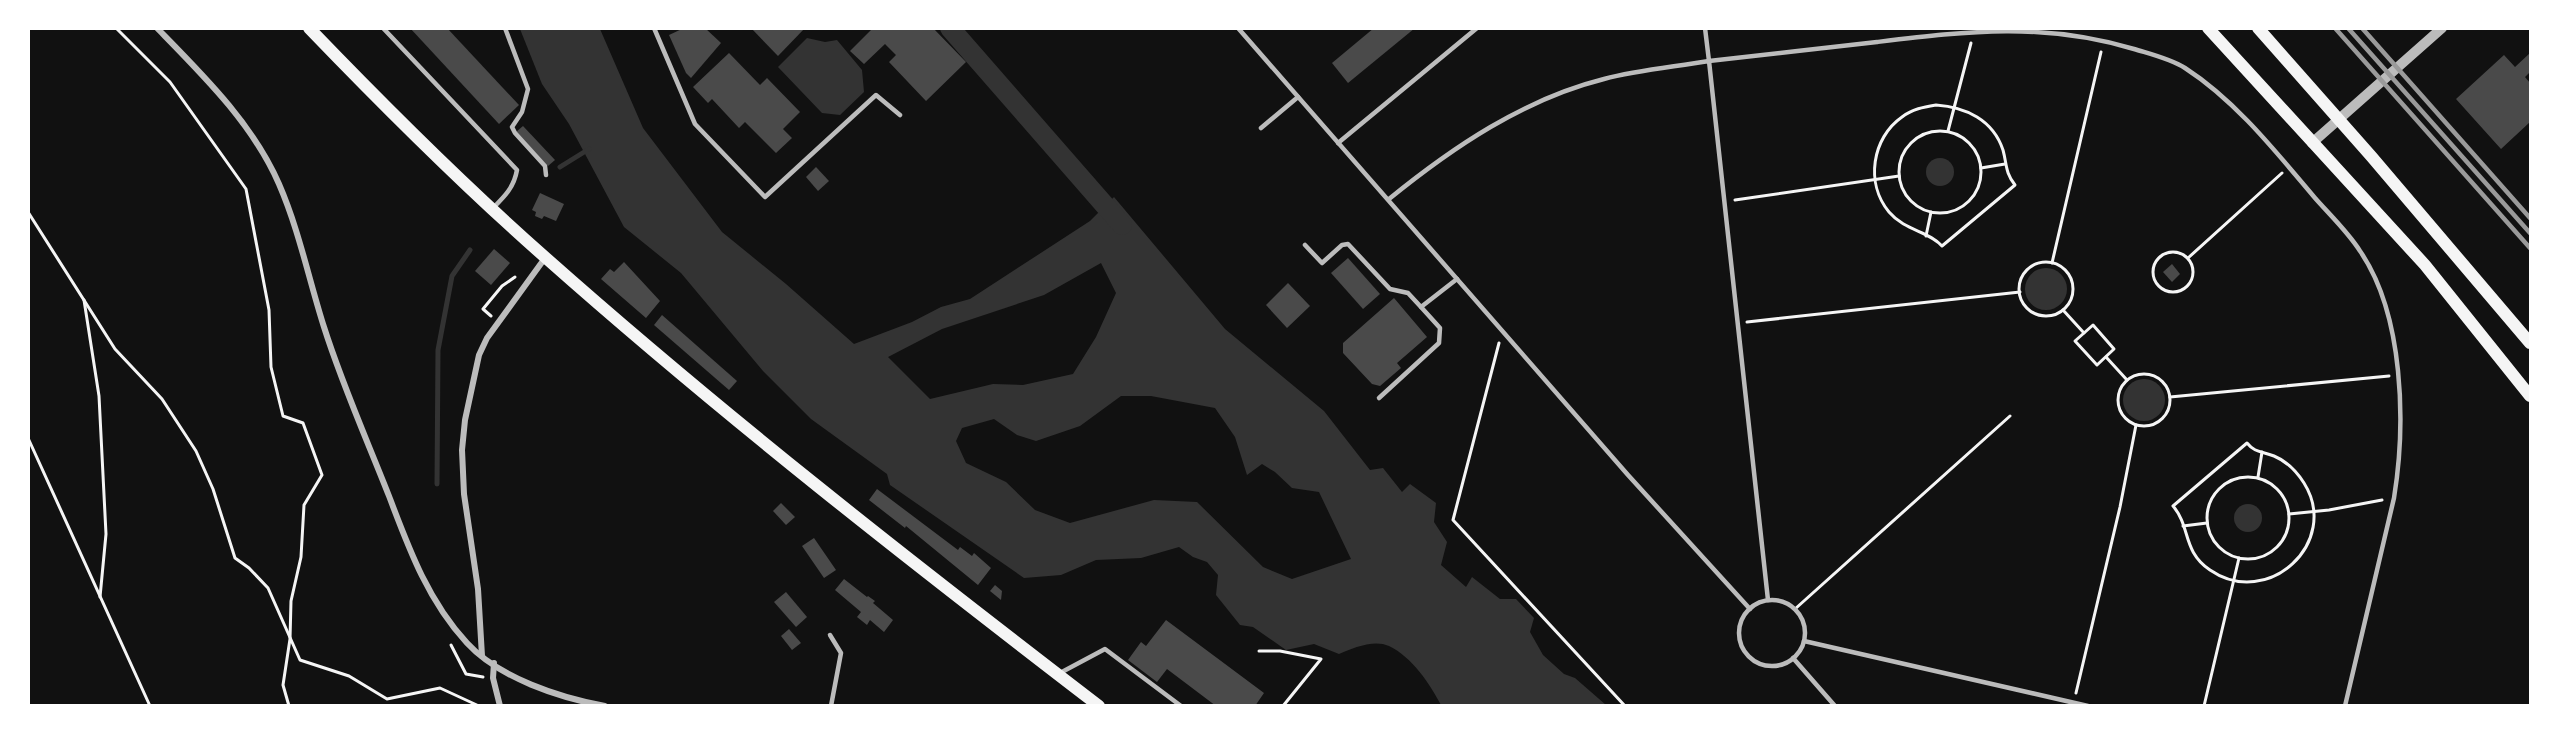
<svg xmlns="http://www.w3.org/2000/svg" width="2559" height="734" viewBox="0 0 2559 734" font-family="'IBM Plex Sans',sans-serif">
	<rect width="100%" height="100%" fill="#111"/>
	<g fill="#333" fill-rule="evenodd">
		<path d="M520,29H600L643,128L722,232L786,284L854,344L912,322L941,307L970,299L1090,221L1114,197L1225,329L1324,411L1370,470L1383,468L1402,492L1410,484L1436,503L1434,522L1447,542L1441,565L1466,587L1472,577L1500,599H1516L1534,618L1530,632L1543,655L1564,674L1575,678L1606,705H1441C1430,684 1412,657 1389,646C1374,639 1353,648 1339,654L1314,644L1286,650L1253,627L1240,625L1216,595L1218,575L1207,562L1193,557L1179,547L1141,558L1096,560L1061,575L1024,578L890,485L887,474L811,419L763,371L681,273L624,227L569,124L542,84ZM1101,263L1116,293L1096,337L1073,374L1023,385L993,384L930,399L888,357L942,329L1044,295ZM1121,396H1151L1215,408L1235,437L1247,475L1262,464L1275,472L1292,488L1319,492L1351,559L1292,579L1263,567L1197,502L1154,500L1070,523L1035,510L1006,482L966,463L956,441L962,428L994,419L1017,435L1036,441L1080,426Z"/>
		<polygon points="807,38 825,42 837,40 862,70 864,92 840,115 822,113 778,67"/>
		<circle cx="1940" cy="172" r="14"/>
		<circle cx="2046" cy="289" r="21"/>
		<circle cx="2144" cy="400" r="21"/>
		<circle cx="2248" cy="518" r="14"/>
	</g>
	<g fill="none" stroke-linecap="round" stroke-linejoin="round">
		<g stroke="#333" stroke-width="5">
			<polyline points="560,167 589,149"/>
			<polyline points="437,484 438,350 452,276 470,250"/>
		</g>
		<polyline stroke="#333" stroke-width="20" points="950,28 1122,225"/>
	</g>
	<g fill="#4a4a4a">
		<polygon points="410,28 447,28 519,105 499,124"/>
		<polygon points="684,28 705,28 721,43 691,78 686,73 669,35"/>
		<polygon points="751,28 805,28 778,56"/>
		<polygon points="873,28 933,28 966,62 926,101 889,62 896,55 885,44 864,64 850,51"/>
		<polygon points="1374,28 1415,28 1348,83 1332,63"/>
		<polygon points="729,53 760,85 767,78 800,112 783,129 792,138 776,153 745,122 739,128 712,99 708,103 693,87"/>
		<polygon points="2530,53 2530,72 2525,77 2530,83 2530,122 2501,149 2456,99 2504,55 2515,67"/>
		<polygon points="523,126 555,160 548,166 516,132"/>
		<polygon points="816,167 829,181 818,191 806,177"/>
		<polygon points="540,193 564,204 556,221 544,216 542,219 535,216 536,212 532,210"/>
		<polygon points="494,249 510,263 491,285 475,271"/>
		<polygon points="1348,258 1380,294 1363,309 1331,273"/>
		<polygon points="624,262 660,301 646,318 601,279 610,269 614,272"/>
		<polygon points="2172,264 2180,274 2172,282 2163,272"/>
		<polygon points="1288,283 1310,306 1287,328 1266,305"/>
		<polygon points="1394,298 1427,337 1397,363 1401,368 1380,386 1372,384 1343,353 1343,343"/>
		<polygon points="662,315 737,381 729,390 654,325"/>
		<polygon points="877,489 958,550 960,547 972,556 974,553 991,568 978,585 906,526 905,528 869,500"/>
		<polygon points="781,503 795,517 786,525 773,511"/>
		<polygon points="814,538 836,570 824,578 802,546"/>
		<polygon points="844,579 867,597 868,596 875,601 873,603 893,620 884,632 870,620 867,625 857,617 861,612 835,590"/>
		<polygon points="995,585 1002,591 1001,600 990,591"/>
		<polygon points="786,592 807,617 796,627 774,602"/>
		<polygon points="1166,620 1264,693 1255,706 1216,706 1167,669 1157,682 1128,660 1141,642 1146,646"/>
		<polygon points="789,629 801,643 792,650 781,636"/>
	</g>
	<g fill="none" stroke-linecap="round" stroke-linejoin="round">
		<g stroke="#f5f5f5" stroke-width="3">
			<polyline points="116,28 170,82 246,189 269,310 271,367 283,416 303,423 322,475 304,505 301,557 291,601 290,639 283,685 289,706"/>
			<path d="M1936,105C1966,107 1993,120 2003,150C2007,165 2005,172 2015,185L1942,246C1929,231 1905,231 1889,212C1865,183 1872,138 1902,117C1912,109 1924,107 1936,105Z"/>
			<polyline points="1948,131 1971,43"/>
			<circle cx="1940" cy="172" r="41"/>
			<polyline points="1981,168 2005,164"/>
			<polyline points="1735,200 1899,176"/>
			<polyline points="28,212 115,349 162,399 196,451 213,489 235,558 249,568 268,588 300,660 349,676 387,699 440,688 479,706"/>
			<polyline points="1926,236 1931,212"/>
			<circle cx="2173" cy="272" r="20"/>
			<polyline points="2188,258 2282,173"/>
			<circle cx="2046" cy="289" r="27"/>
			<polyline points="2052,263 2101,52"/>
			<polyline points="84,300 99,396 106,534 100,597"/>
			<polyline points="2063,310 2084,333"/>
			<polyline points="491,316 483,309 502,286 515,277"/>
			<polyline points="1747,322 2020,292"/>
			<polygon points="2093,325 2114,349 2097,365 2075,341"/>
			<polyline points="1499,343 1453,520 1625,706"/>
			<polyline points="2106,357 2127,380"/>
			<circle cx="2144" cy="400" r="26"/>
			<polyline points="2170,397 2389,376"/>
			<polyline points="28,438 150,706"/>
			<path d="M2247,443C2255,453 2262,451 2274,456C2286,461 2297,472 2304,483C2341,542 2268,610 2210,570C2182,551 2191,527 2173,506Z"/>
			<circle cx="2248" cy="518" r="41"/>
			<polyline points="2258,477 2262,452"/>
			<polyline points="2289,514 2329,510 2382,500"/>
			<polyline points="2183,526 2207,523"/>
			<polyline points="1795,609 2010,416"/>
			<polyline points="451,645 466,674 483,677"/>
			<polyline points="1259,651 1280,651 1321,659 1283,706"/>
			<polyline points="2076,693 2120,507 2136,425"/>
			<polyline points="2204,706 2239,558"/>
		</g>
		<g stroke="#bcbcbc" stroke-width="4.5">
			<path d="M383,28L517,170C514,187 505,196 494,207"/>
			<polyline points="505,28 528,89 522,112 512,127 515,133 545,166 546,175"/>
			<polyline points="654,28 695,124 765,197 876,95 900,115"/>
			<polyline points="1238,28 1628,475 1750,609"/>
			<path d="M1705,28L1709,61C1765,55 1821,48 1877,42C1969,31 2043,22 2134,49C2150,54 2171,59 2185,68C2236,101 2276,152 2315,198C2330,215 2348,232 2360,251C2404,315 2406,424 2394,498L2345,706"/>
			<polyline points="1261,128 1298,97"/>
			<polyline points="1338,143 1477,28"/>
			<path d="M1389,199C1453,147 1524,99 1604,79C1638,70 1674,67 1709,61L1768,600"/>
			<polyline points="1305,245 1322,263 1342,245 1348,244 1390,289 1408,293 1421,307 1457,279"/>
			<polyline points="1379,398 1439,343 1440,328 1421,307"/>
			<circle cx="1772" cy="633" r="33"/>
			<polyline points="830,635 841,653 831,706"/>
			<polyline points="1804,641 2088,706"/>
			<polyline points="1793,658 1835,706"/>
			<polyline points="1060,673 1105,649 1181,706"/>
		</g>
		<g stroke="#bcbcbc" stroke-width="6">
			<path d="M157,28C203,75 253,124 279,184C299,230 309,280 324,327C342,384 367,440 389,496C409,549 428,601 467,643C499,678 560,698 605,706"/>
			<polyline points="482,656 478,589 464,494 462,450 465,420 479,355 487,338 545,258"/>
			<polyline points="494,663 493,678 500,706"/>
		</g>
		<polyline stroke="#bcbcbc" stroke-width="10" points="2312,143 2442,28"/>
		<g stroke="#f5f5f5" stroke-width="12">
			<path d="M309,28C385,107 463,185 546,258C723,415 910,561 1099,706"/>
			<polyline points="2208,28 2425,265 2530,396"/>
			<polyline points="2258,28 2371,156 2530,343"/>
		</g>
		<g stroke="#9a9a9a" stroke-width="4.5">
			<polyline points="2335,28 2530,248"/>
			<polyline points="2348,28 2530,233"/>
			<polyline points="2362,28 2530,218"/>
		</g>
	</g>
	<rect width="2559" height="734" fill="none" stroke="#ffffff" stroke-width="60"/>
</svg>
